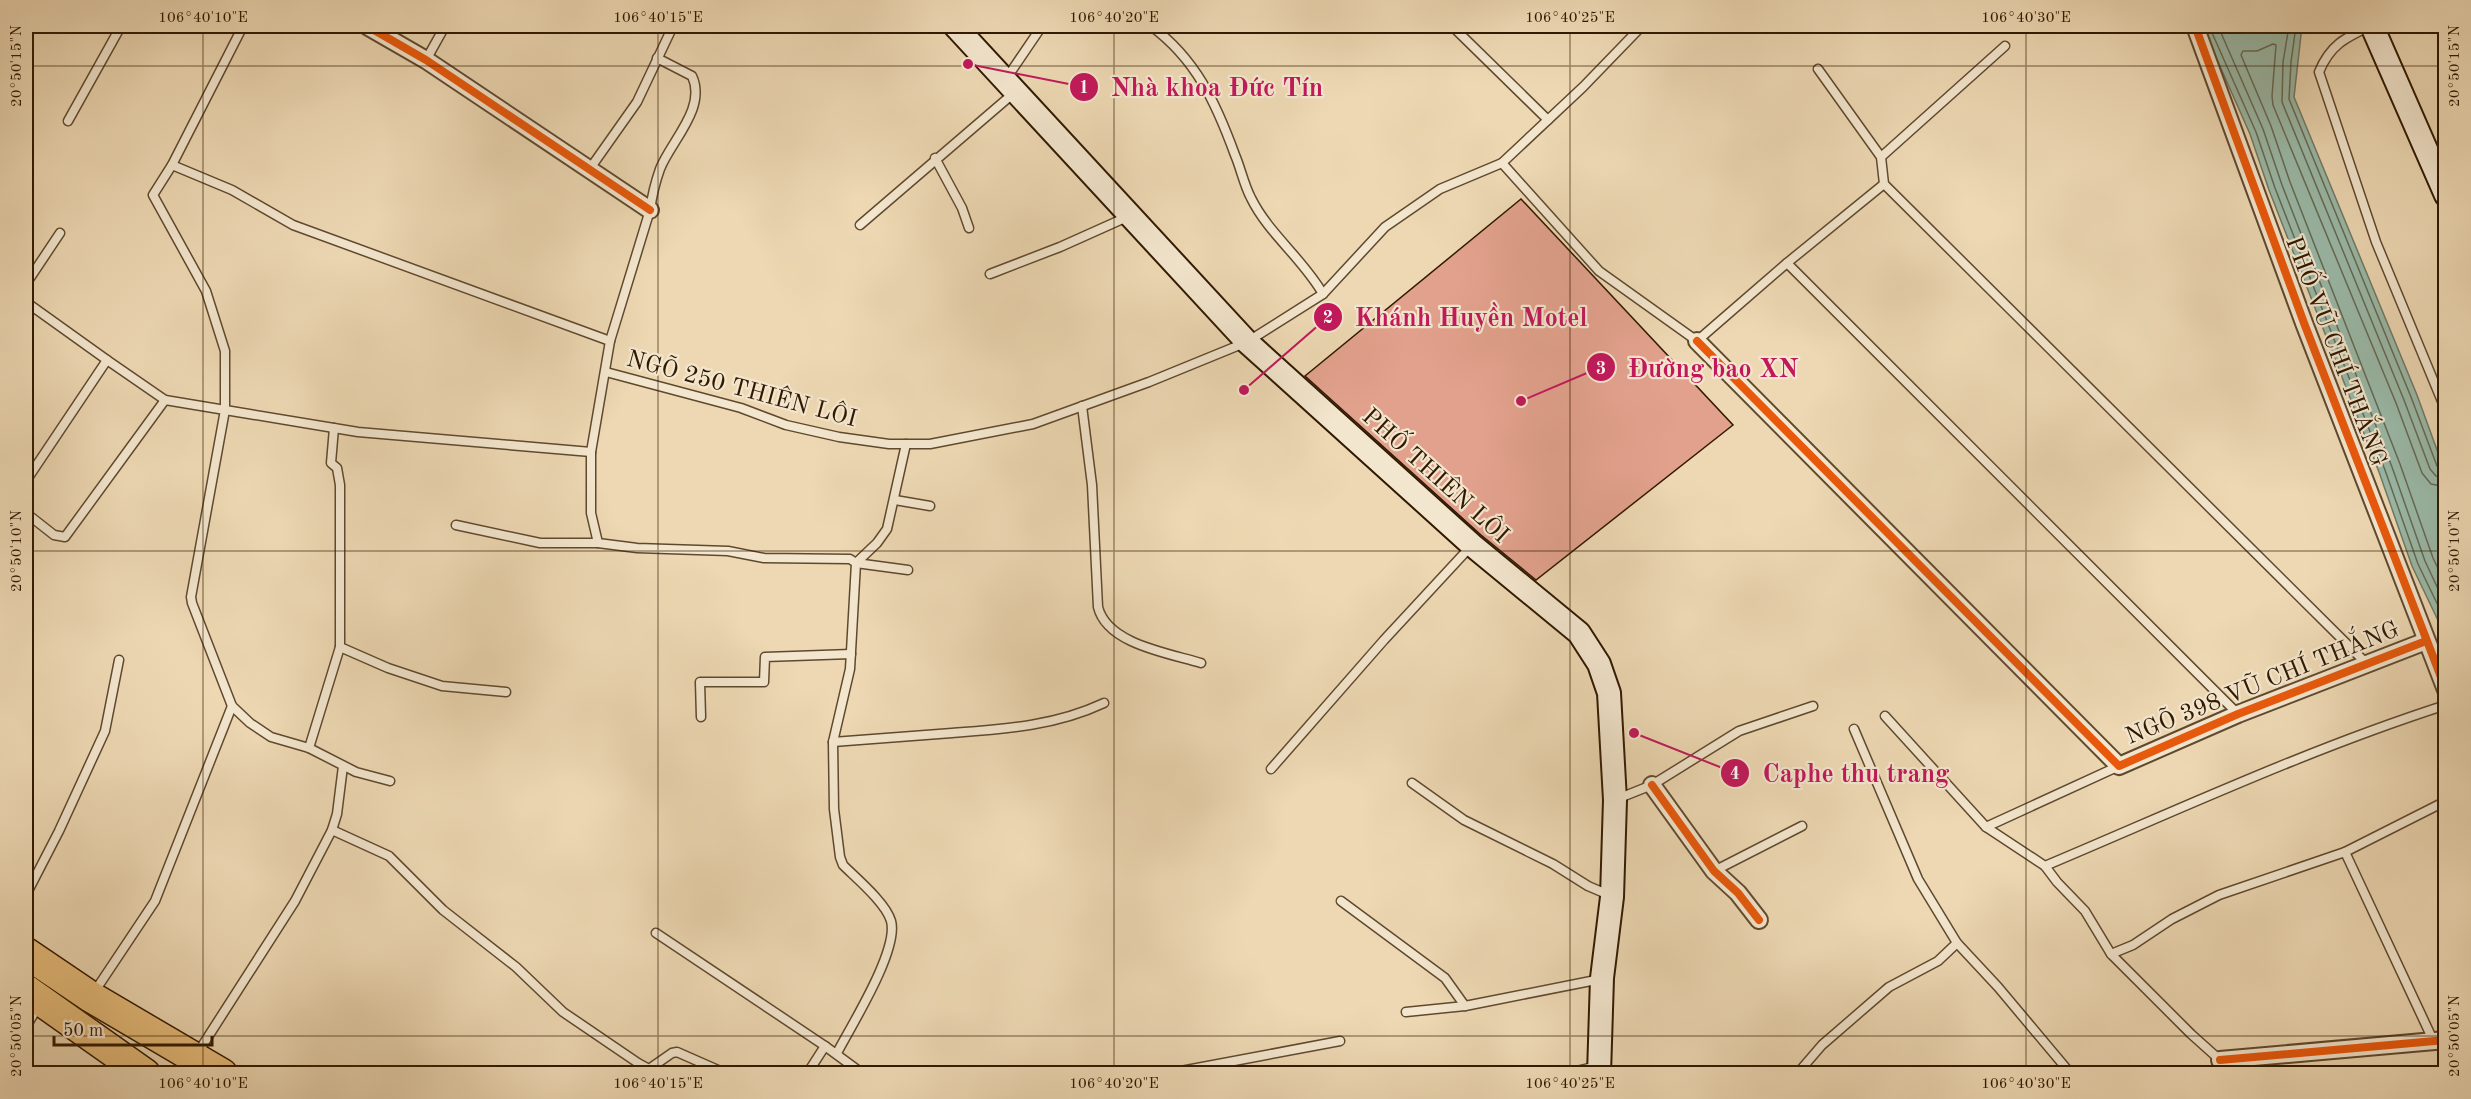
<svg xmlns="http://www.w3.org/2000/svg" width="2471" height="1099" viewBox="0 0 2471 1099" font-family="'Old Standard TT',serif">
	<rect width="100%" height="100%" fill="#edd8b3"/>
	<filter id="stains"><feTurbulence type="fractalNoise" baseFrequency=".00333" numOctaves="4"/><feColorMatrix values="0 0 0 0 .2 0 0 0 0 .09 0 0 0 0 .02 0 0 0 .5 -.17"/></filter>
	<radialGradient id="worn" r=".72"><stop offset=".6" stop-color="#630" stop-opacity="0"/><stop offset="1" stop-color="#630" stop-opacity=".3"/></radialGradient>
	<polygon fill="#9abaa9" stroke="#707a65" stroke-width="1.5" points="2207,26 2238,26 2251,29 2266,26 2302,26 2294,97 2417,395 2445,472 2445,635 2412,566 2379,472 2269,190 2250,134 2203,28"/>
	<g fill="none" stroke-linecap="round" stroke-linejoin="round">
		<g stroke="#656a54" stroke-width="1.5">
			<polyline points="2209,26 2256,132 2275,188 2385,470 2418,564 2446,622"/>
			<polyline points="2218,26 2263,129 2282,185 2392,467 2425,561 2446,606"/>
			<polyline points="2289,26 2283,62 2282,102 2404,400 2430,469 2436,476 2446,478"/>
			<polyline points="2296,26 2291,62 2289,99 2411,397 2437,466 2446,471"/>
			<polyline points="2446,487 2431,484 2422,473 2396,403 2273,105 2272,96 2276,45 2273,44 2257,51 2243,51 2241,55 2271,126 2290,182 2400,464 2433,558 2446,585"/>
		</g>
	</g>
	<polygon fill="#e2a18d" stroke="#301900" stroke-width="1.5" points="1521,199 1733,425 1536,580 1481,535 1305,376"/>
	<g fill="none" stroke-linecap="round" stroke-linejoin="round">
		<defs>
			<g id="lane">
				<polyline points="243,26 172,165 153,195 206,291 225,351 225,410 191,597 192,603 232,706 250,723 271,737 309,748 356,772 390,781"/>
				<path d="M1151,26C1196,59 1216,103 1235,155C1241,169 1244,185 1251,198C1268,233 1303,259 1323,294"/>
				<polyline points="1452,26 1548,120"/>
				<path d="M2370,26C2345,38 2330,45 2319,72L2376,242L2446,411"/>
				<polyline points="426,60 445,26"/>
				<polyline points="1818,69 1881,157 1884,184 2366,663"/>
				<polyline points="1006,79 1042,26"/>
				<polyline points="68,121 121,26"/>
				<polyline points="1881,157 2005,46"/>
				<polyline points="935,158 962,208 969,228"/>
				<polyline points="1502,163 1599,271 1697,341 1787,263 1884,184"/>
				<polyline points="172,165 232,190 293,225 610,341"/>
				<polyline points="589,170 637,102 673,26"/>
				<polyline points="860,225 1015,92"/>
				<polyline points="1787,263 2238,714"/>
				<polyline points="990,274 1060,247 1127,217"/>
				<polyline points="26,284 60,233"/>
				<polyline points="26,302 107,360"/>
				<polyline points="606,372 741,408 786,425 839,437 889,444 930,444 1033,424 1149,382 1247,342 1323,294 1385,227 1440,189 1502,163 1583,87 1642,26"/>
				<path d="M1082,406L1092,485L1098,607C1107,644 1168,653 1201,663"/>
				<path d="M591,452V513L598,543L637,548L728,551L764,558L850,559L856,563L850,669L833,742L834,809L840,857L843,865C856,878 886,903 891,921C899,950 851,1026 837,1053"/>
				<path d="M26,481L107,360L165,400L358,432L591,452L610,341L650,210C652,196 655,183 660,169C671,141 707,108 692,76L657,58"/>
				<polyline points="895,500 930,506"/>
				<polyline points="26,513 54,535 65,537 165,400"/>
				<polyline points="456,525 540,543 598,543"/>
				<polyline points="856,563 877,543 887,529 906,444"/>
				<polyline points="856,563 908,570"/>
				<polyline points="340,647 388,668 442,686 506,692"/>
				<polyline points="1885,716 1986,827 2045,866 2057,882 2085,911 2111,954 2191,1034 2220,1060 2221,1074"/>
				<polyline points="701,717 700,682 764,682 765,657 851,654"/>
				<polyline points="1854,729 1918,879 1957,943 1998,987 2071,1074"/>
				<path d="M833,742C872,739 912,736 952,733C1005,729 1055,726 1104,703"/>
				<polyline points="309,748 340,647 340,485 337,468 331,463 334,428"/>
				<polyline points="1271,769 1384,640 1472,545"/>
				<polyline points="1412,783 1464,820 1553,864 1588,886 1609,895"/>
				<polyline points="1617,799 1652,785 1739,731 1813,706"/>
				<polyline points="1986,827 2119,766"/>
				<polyline points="332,830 389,856 443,910 516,967 563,1012 638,1063 649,1069 672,1053 677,1052 727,1074"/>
				<polyline points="2345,852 2433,1040"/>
				<path d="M2045,866C2178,810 2309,749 2446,705"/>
				<polyline points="1714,871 1802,826"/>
				<polyline points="26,895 59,831 105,731 119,660"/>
				<polyline points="1341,901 1445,978 1465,1006"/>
				<polyline points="656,933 825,1046 863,1074"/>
				<polyline points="2111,954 2133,945 2172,919 2219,895 2345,852 2446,801"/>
				<polyline points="93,994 155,901 232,706"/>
				<polyline points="1406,1012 1465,1006 1601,979"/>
				<polyline points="26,1027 39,1005"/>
				<polyline points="197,1054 295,901 332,830 337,814 343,766"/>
				<polyline points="807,1074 825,1046"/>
				<polyline points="1165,1074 1340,1041"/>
				<polyline points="1563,1074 1598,1066"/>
				<polyline points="1797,1074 1822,1045 1889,987 1938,961 1957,943"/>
			</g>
			<g id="street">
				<polyline points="367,26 426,60 650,210"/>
				<polyline points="2195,26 2304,323 2446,690"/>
				<polyline points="1697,341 2119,766 2238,714 2426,641"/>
				<polyline points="1652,785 1714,871 1738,893 1759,920"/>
				<polyline points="2220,1060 2446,1040"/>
			</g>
			<g id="secondary">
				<polyline points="955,26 1247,342 1472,545 1579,633 1599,664 1609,693 1615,800 1612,897 1602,978 1599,1074"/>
				<polyline points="2372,26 2446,195"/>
			</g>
			<g id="highway">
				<polyline points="26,953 91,997 222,1074"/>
				<polyline points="26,990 145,1074"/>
			</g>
		</defs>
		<use href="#lane" stroke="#5f492d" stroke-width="11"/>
		<use href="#street" stroke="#5f492d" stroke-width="20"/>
		<use href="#secondary" stroke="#301900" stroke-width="26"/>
		<use href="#highway" stroke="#301900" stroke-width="33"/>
		<use href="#lane" stroke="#f3e6ce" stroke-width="8"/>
		<use href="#street" stroke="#f3e6ce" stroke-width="16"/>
		<use href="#secondary" stroke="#f3e6ce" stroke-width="22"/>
		<use href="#highway" stroke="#e6bc7a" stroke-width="30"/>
		<defs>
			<g id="cycleway">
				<polyline points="367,26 426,60 650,210"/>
				<polyline points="2195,26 2304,323 2446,690"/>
				<polyline points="1697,341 2119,766 2238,714 2426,641"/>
				<polyline points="1652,785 1714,871 1738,893 1759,920"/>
				<polyline points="2220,1060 2446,1040"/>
			</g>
		</defs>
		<use href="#cycleway" stroke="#f3e6ce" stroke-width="11"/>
		<use href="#cycleway" stroke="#e8590c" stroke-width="8"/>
	</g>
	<path fill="none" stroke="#301900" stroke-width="1.5" stroke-opacity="0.45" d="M203,26V1074M658,26V1074M1114,26V1074M1570,26V1074M2026,26V1074M26,66H2446M26,551H2446M26,1036H2446"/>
	<g text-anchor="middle" stroke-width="4.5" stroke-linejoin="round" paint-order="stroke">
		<g font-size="24" fill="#301900" stroke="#f3e6ce">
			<text transform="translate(2337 351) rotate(69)" y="8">PHỐ VŨ CHÍ THẮNG</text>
			<text transform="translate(742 388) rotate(15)" y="8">NGÕ 250 THIÊN LÔI</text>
			<text transform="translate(1436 475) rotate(42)" y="8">PHỐ THIÊN LÔI</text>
			<text transform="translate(2262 682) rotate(-22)" y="8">NGÕ 398 VŨ CHÍ THẮNG</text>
		</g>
	</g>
	<path fill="none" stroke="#c2185b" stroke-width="2" d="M968 64L1084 87M1244 390L1328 317M1521 401L1601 367M1634 733L1735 773"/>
	<g fill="#c2185b" stroke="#f3e6ce" stroke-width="2">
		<circle cx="968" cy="64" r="6"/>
		<circle cx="1244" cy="390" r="6"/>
		<circle cx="1521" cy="401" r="6"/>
		<circle cx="1634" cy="733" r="6"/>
		<circle cx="1084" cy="87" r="15"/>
		<circle cx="1328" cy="317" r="15"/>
		<circle cx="1601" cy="367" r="15"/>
		<circle cx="1735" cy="773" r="15"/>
	</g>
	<g font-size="18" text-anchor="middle" font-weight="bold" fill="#fff">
		<text x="1084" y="93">1</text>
		<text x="1328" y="323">2</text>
		<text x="1601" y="374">3</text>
		<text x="1735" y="779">4</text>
	</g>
	<g font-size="26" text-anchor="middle" font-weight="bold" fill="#c2185b" stroke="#f3e6ce" stroke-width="4.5" stroke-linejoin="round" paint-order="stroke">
		<text x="1217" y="96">Nhà khoa Đức Tín</text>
		<text x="1471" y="326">Khánh Huyền Motel</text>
		<text x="1713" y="377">Đường bao XN</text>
		<text x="1856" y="782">Caphe thu trang</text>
	</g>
	<rect width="2471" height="1099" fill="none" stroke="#edd8b3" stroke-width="66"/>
	<path d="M54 1036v9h158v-9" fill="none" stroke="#301900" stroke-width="3"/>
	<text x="63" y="1036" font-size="18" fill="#301900" stroke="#f3e6ce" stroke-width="4.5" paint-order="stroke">50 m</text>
	<rect x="33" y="33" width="2405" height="1033" fill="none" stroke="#301900" stroke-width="2"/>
	<g font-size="15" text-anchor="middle" fill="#301900">
		<text x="203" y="22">106°40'10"E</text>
		<text x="658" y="22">106°40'15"E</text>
		<text x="1114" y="22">106°40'20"E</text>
		<text x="1570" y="22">106°40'25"E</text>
		<text x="2026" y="22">106°40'30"E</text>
		<text transform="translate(16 66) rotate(-90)" y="5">20°50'15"N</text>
		<text transform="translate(2454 66) rotate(-90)" y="5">20°50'15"N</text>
		<text transform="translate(16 551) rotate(-90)" y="5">20°50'10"N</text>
		<text transform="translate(2454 551) rotate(-90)" y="5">20°50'10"N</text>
		<text transform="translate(16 1036) rotate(-90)" y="5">20°50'05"N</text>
		<text transform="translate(2454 1036) rotate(-90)" y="5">20°50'05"N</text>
		<text x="203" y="1088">106°40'10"E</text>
		<text x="658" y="1088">106°40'15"E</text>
		<text x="1114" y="1088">106°40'20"E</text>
		<text x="1570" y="1088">106°40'25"E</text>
		<text x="2026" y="1088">106°40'30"E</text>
	</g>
	<rect width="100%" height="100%" filter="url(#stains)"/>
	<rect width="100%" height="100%" fill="url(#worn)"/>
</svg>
